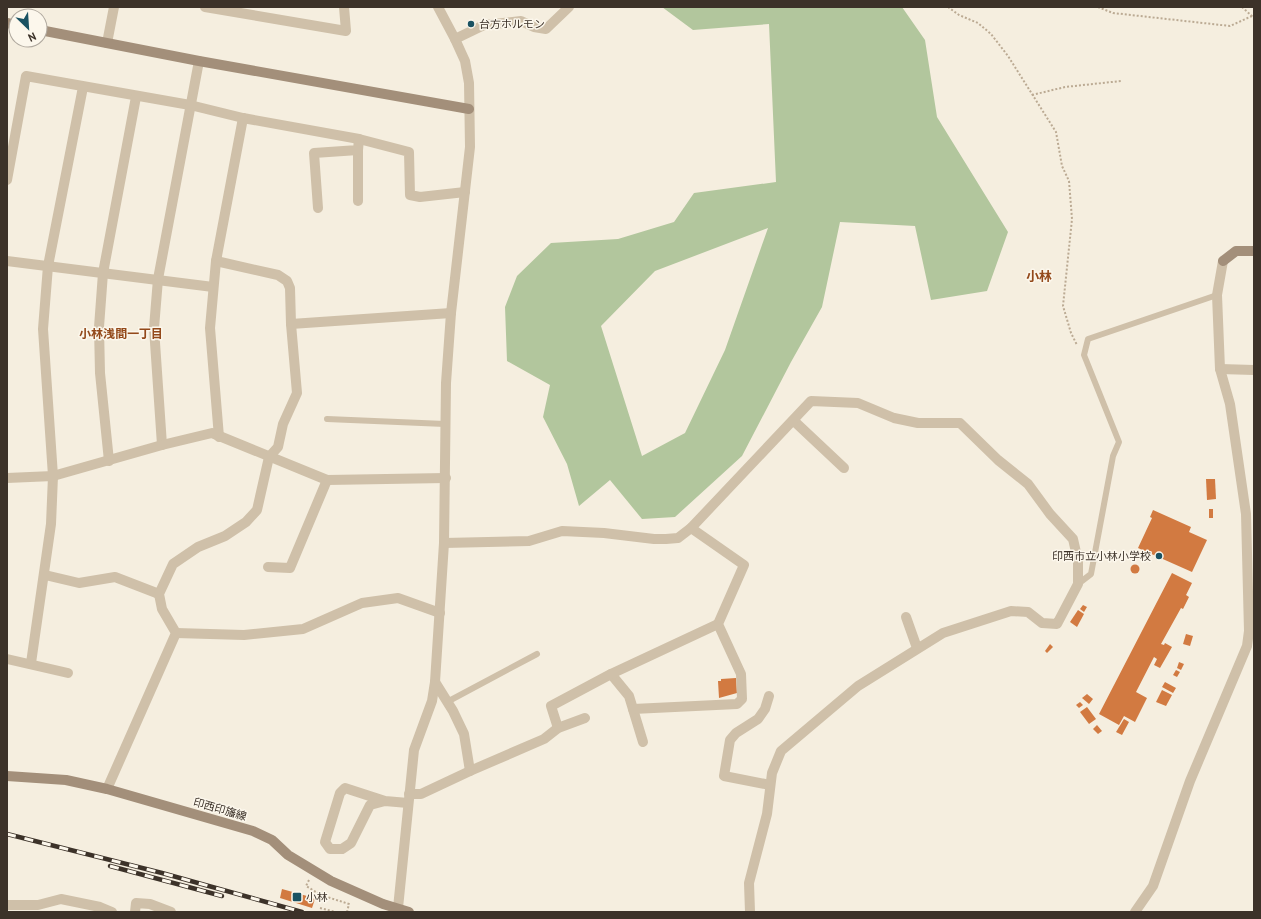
<svg xmlns="http://www.w3.org/2000/svg" width="1261" height="919" viewBox="0 0 1261 919" font-family="'PT Sans','Noto Sans JP',sans-serif">
	<rect width="100%" height="100%" fill="#f5eedf"/>
	<path fill="#b2c69d" fill-rule="evenodd" d="M662,7H902L925,40L937,117L1008,232L987,291L931,300L915,226L840,222L822,307L791,362L742,456L675,517L642,519L610,480L579,506L567,464L543,417L550,385L507,361L505,307L517,276L551,243L618,239L674,222L694,193L776,182L769,24L693,30ZM768,228L725,350L685,433L642,456L601,326L655,271Z"/>
	<g fill="#d27a41">
		<polygon points="1206,479 1215,479 1216,499 1207,500"/>
		<rect x="1209" y="509" width="4" height="9"/>
		<polygon points="1153,510 1191,527 1189,532 1207,540 1192,572 1138,548 1152,518 1150,517"/>
		<circle cx="1135" cy="569" r="4.5"/>
		<polygon points="1172,573 1192,583 1186,595 1189,597 1183,609 1181,608 1161,644 1164,645 1165,643 1172,647 1160,668 1154,665 1157,659 1154,657 1136,692 1147,698 1135,722 1124,716 1119,725 1099,714"/>
		<polygon points="1083,605 1087,607 1084,612 1080,609"/>
		<polygon points="1078,610 1084,614 1077,627 1070,622"/>
		<polygon points="1186,634 1193,636 1190,646 1183,644"/>
		<polygon points="1050,644 1053,647 1047,653 1045,651"/>
		<polygon points="1179,662 1184,664 1181,670 1177,668"/>
		<polygon points="1176,670 1180,672 1177,677 1173,675"/>
		<polygon points="736,678 737,693 719,698 718,681 721,681 721,679"/>
		<polygon points="1165,682 1176,688 1173,693 1162,687"/>
		<polygon points="1162,690 1172,695 1166,706 1156,702"/>
		<polygon points="1087,694 1093,699 1089,704 1082,698"/>
		<polygon points="1080,702 1083,705 1079,708 1076,705"/>
		<polygon points="1087,707 1096,719 1089,724 1080,712"/>
		<polygon points="1124,719 1129,722 1122,735 1116,732"/>
		<polygon points="1097,725 1102,731 1098,734 1093,729"/>
		<polygon points="282,889 307,896 308,893 313,895 312,898 315,899 312,908 280,898"/>
	</g>
	<g fill="none" stroke-linecap="round" stroke-linejoin="round">
		<g stroke="#bbaa93" stroke-width="2" stroke-dasharray="2 2" stroke-linecap="butt">
			<polyline points="948,7 959,15 978,23 991,34 1008,56 1056,132 1062,166 1069,181 1072,219 1063,306 1071,333 1077,345"/>
			<polyline points="1098,7 1113,13 1230,26 1252,16"/>
			<polyline points="1242,7 1254,18"/>
			<polyline points="1032,95 1065,87 1121,81"/>
			<polyline points="309,880 306,886 321,895 349,904 347,912"/>
			<polyline points="320,908 336,912"/>
		</g>
		<g stroke="#cfc0a9" stroke-width="6">
			<polyline points="327,419 445,424"/>
			<polyline points="1078,584 1091,574 1113,456 1119,442 1084,355 1088,339 1217,295"/>
			<polyline points="447,702 537,654"/>
		</g>
		<g stroke="#cfc0a9" stroke-width="10">
			<polyline points="205,7 346,31 344,7"/>
			<polyline points="455,39 484,25 521,21 534,27 546,29 569,7"/>
			<polyline points="107,43 114,7"/>
			<polyline points="7,180 26,76 190,105 243,118 359,139 409,152 410,195 420,197 465,192"/>
			<polyline points="358,201 358,150"/>
			<polyline points="318,208 314,153 358,150 359,139"/>
			<polyline points="7,261 213,287"/>
			<polyline points="291,324 451,313"/>
			<polyline points="1220,369 1254,370"/>
			<polyline points="794,421 844,468"/>
			<polyline points="219,437 210,328 216,261 243,118"/>
			<polyline points="162,445 154,328 158,279 199,61"/>
			<polyline points="109,461 100,373 99,327 103,273 136,97"/>
			<polyline points="7,478 53,476 162,445 212,433 327,480 446,478"/>
			<polyline points="444,543 529,541 562,531 604,533 654,539 666,539 678,538 691,528 811,401 858,403 894,418 918,423 960,423 998,460 1028,484 1050,514 1073,539 1078,561 1078,584 1057,624 1042,623 1028,612 1011,611 943,633 858,686 781,751 772,773 767,814 749,883 750,912"/>
			<polyline points="268,567 290,568 327,480"/>
			<polyline points="45,575 79,583 115,577 159,594"/>
			<polyline points="906,617 917,648"/>
			<polyline points="176,633 244,635 303,629 362,603 398,598 440,613"/>
			<polyline points="7,659 68,673"/>
			<polyline points="31,663 51,524 53,476 43,329 48,266 83,87"/>
			<polyline points="611,674 629,696 643,742"/>
			<polyline points="435,682 453,711 464,734 470,771"/>
			<polyline points="769,696 765,709 758,719 736,733 730,740 724,776 770,785"/>
			<polyline points="633,709 737,704 742,699 741,674 718,624 744,565 691,528"/>
			<polyline points="558,728 551,706 611,674 718,624"/>
			<polyline points="107,789 176,633 162,609 159,594 173,564 198,547 225,536 246,522 257,510 269,457 278,447 283,424 297,393 291,324 290,288 287,281 278,275 216,261"/>
			<polyline points="409,794 421,794 470,771 544,739 558,728 585,718"/>
			<polyline points="385,801 370,805 351,843 342,849 330,849 325,842 340,793 345,788 385,801 408,803"/>
			<polyline points="7,905 38,905 61,899 100,907 112,912"/>
			<polyline points="398,908 414,750 432,701 435,682 444,543 446,383 451,313 470,147 469,83 465,61 455,39 438,7"/>
			<polyline points="135,912 136,903 150,904 171,912"/>
			<polyline points="1135,912 1153,886 1190,781 1247,646 1249,631 1246,514 1230,404 1220,369 1217,295 1223,261"/>
		</g>
		<g stroke="#a38f7a" stroke-width="10">
			<polyline points="7,23 16,25"/>
			<polyline points="40,30 199,61 469,109"/>
			<polyline points="1223,261 1236,251 1254,251"/>
			<polyline points="7,776 66,780 107,789 253,831 272,840 288,855 331,881 383,904 409,912"/>
		</g>
		<defs>
			<g id="rail">
				<polyline points="7,834 162,873 302,912"/>
				<polyline points="110,866 222,896"/>
			</g>
		</defs>
		<use href="#rail" stroke="#3c3229" stroke-width="4.5"/>
		<use href="#rail" stroke="#fcf7ec" stroke-width="3" stroke-dasharray="9" stroke-linecap="butt"/>
	</g>
	<g fill="#1a5262" stroke="#fcf7ec" stroke-width="1.5">
		<circle cx="471" cy="24" r="4"/>
		<circle cx="1159" cy="556" r="4"/>
		<rect x="292" y="892" width="10" height="10" rx="2"/>
	</g>
	<g text-anchor="middle" stroke-width="3" stroke-linejoin="round" paint-order="stroke">
		<g font-size="11" fill="#3c3229" stroke="#fcf7ec" text-anchor="start">
			<text x="479" y="28">台方ホルモン</text>
			<text x="1151" y="560" text-anchor="end">印西市立小林小学校</text>
			<text x="306" y="901">小林</text>
		</g>
		<g font-size="11" fill="#3c3229" stroke="#fcf7ec">
			<text transform="translate(220 809) rotate(16)" y="4">印西印旛線</text>
		</g>
		<g font-size="12" font-weight="bold" fill="#93491a" stroke="#fcf7ec">
			<text x="121" y="338">小林浅間一丁目</text>
		</g>
		<g font-size="13" font-weight="bold" fill="#93491a" stroke="#fcf7ec">
			<text x="1039" y="281">小林</text>
		</g>
	</g>
	<rect width="1261" height="919" fill="none" stroke="#3c3229" stroke-width="16"/>
	<g transform="translate(28 28) rotate(155)"><circle r="19" fill="#fcf7ec" stroke="#afa89e"/>
	<path d="M0-3L7 15L0 10L-7 15Z" fill="#1a5262"/>
	<text y="-6" font-size="11" font-weight="bold" text-anchor="middle" fill="#3c3229">N</text>
	</g>
</svg>
